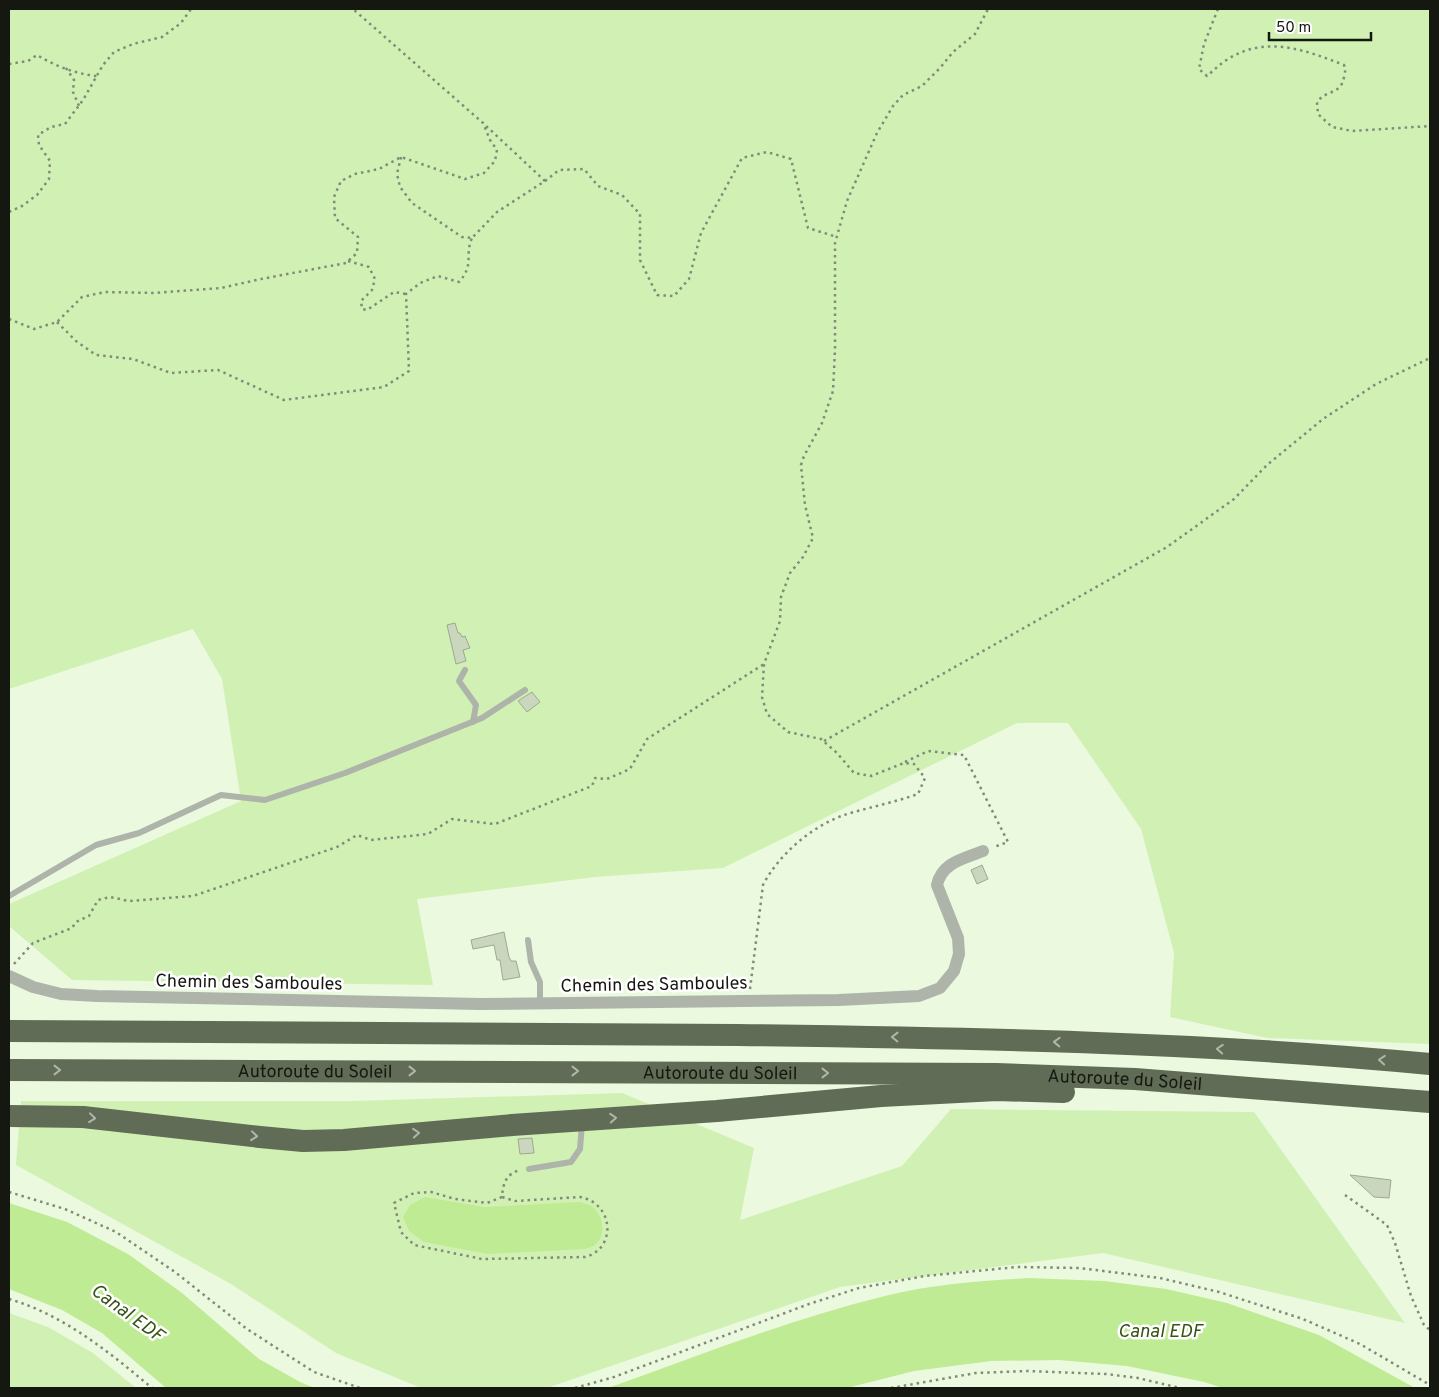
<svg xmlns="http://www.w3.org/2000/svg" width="1439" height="1397" viewBox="0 0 1439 1397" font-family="Overpass,sans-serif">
	<rect width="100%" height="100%" fill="#ebf9df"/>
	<g fill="#d1f1b4">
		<polygon points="9,9 1430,9 1430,1044 1267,1038 1170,1017 1174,953 1141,829 1068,723 1017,723 723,868 595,877 417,899 433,985 72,980 9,926 9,904 241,801 222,679 193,629 9,689"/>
		<polygon points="622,1093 754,1148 740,1220 902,1166 951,1109 1254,1112 1405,1323 1103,1253 840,1287 547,1388 421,1388 336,1353 231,1284 16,1165 21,1101 353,1101"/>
		<polygon points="9,1313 48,1327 93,1353 136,1388 9,1388"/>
	</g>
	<g fill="#beeb93">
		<path d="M425,1197L484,1207L580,1202C583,1203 588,1204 591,1206C603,1213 607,1235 596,1244C593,1247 588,1248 585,1249L488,1254L424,1242L409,1231L403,1217L410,1205Z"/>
		<polygon points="9,1203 67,1222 128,1254 182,1293 259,1359 300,1382 315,1388 166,1388 102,1333 62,1310 9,1289"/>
		<path d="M1028,1278L1104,1281L1166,1289L1227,1303L1319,1335L1415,1388H1223L1204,1382L1127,1366L1059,1360L991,1361L914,1371L847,1388H608C700,1355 791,1319 885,1296C932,1284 980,1281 1028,1278Z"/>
	</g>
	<g fill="#cad7be" stroke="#9da992">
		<polygon points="455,623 458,633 460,633 462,637 465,636 470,648 463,650 466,661 456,664 447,625"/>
		<polygon points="532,692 540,702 527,712 518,701"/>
		<polygon points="982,865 988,879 977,884 971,870"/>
		<polygon points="504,932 509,957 511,961 516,961 520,977 503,980 500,960 497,960 494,945 473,949 471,940"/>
		<polygon points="532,1138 534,1153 520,1154 518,1139"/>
		<polygon points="1350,1175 1391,1180 1389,1198 1374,1197"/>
	</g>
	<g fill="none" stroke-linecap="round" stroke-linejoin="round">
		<g stroke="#818b79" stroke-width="2.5" stroke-dasharray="2.5 4" stroke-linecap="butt">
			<path d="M1218,9L1204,44L1199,69L1207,76C1214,70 1220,64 1228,59C1267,35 1305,50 1344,65C1346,70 1345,72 1344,77C1341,95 1327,89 1317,102L1318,114L1332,127L1352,131L1430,126"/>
			<path d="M9,64L28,61L37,55C55,66 76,74 97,76"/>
			<polyline points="66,68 74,80 73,92 79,106"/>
			<polyline points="401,157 397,174 400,187 412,203 462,237 472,238 497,212 545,181 484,124"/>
			<polyline points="545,181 559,170 584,169 598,186 622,195 640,214 640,260 657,295 674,296 689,279 701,233 742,158 767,152 791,159 808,228 837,237"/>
			<polyline points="9,212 22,206 37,195 49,179 50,161 39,145 38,135 51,127 65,124 83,100 103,65 114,52 133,44 162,37 181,23 191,9"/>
			<polyline points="348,261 369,267 375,279 372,290 361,301 362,309 367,310 394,292 406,294"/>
			<polyline points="9,319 34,329 57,322 82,297 105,292 154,293 221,288 261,279 346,263 357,253 358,237 335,218 334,197 341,181 355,174 379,169 401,157 465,179 484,173 495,161 497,150 490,140 483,123 353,9"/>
			<path d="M57,322L76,341L96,355L133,359L171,373L218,370L284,400L384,387L409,371L406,294L420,283L438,276L459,282C475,264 464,256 472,238"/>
			<polyline points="824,741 1167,547 1234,499 1267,465 1323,419 1376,384 1430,358"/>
			<polyline points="905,762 928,751 964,755 1008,842 994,847"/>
			<polyline points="14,964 33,943 72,928 76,922 89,916 98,900 110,897 129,901 193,896 337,847 357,835 371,840 428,834 452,819 495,824 592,786 595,778 607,779 630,769 647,739 764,664"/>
			<path d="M750,989L763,885C779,854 813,825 847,814C871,807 895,802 918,794L925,778L914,764L904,763L871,776L854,773L837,753L821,739L788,732L767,714L762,697L764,664L780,621L781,597L790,573L803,557L813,538L805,505L801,465L804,456L822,423L833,391L835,350V243L847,201L877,133L893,106L903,95L922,86L940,68L953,52L975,34L988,9"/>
			<polyline points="9,1192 65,1209 116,1232 175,1272 247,1329 314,1372 360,1388"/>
			<polyline points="1345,1195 1387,1225 1395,1243 1411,1296 1424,1325 1430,1330"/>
			<path d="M502,1197L487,1203L455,1199L431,1192L414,1193L394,1203L401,1232L414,1245L482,1259L585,1257C617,1249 614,1203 580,1197L515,1201L502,1197C503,1183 506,1174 520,1170"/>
			<path d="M9,1299C64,1315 109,1352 152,1388"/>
			<polyline points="575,1388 614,1377 809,1304 859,1288 925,1276 1017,1267 1079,1268 1160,1278 1219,1292 1303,1319 1360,1344 1430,1385"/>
			<polyline points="891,1388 976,1373 1026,1371 1106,1374 1138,1378 1180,1388"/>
		</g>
		<g stroke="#aeb4a9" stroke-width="6">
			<polyline points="465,670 459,681 476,705 473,722"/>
			<polyline points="9,896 96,845 139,833 221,795 265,800 345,773 482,718 525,690"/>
			<polyline points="528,940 531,962 540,982 540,1004"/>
			<polyline points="529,1169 571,1162 580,1149 582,1124"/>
		</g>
		<path stroke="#aeb4a9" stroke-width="12" d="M9,976L33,987L61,994L97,996L480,1004L839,1000L919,996L940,988L954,971L959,954L958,938L937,885C942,862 964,859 983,851"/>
		<g stroke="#606c56" stroke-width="22">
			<path d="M9,1031C252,1031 495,1032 738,1035C969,1038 1200,1042 1430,1064"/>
			<path id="s1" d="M9,1070L996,1074L1135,1079L1430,1102"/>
			<polyline points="9,1116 83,1117 260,1137 303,1141 344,1140 512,1125 717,1111 881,1096 997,1090 1064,1092"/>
		</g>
	</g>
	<defs><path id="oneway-chevron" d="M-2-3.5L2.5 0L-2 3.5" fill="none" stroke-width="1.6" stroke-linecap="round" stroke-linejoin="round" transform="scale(1.25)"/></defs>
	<g stroke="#b0b6aa">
		<use href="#oneway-chevron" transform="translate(895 1037) rotate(-179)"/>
		<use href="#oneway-chevron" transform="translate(1057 1042) rotate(-178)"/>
		<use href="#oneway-chevron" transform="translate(1220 1049) rotate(-176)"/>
		<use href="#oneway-chevron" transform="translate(1382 1060) rotate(-176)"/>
		<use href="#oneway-chevron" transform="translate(57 1070)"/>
		<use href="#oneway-chevron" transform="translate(412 1071)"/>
		<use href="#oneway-chevron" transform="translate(575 1071)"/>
		<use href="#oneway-chevron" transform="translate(825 1073)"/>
		<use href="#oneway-chevron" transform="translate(92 1118) rotate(6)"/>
		<use href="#oneway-chevron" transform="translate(613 1118) rotate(-4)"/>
		<use href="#oneway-chevron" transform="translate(416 1133) rotate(-5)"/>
		<use href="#oneway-chevron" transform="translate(254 1136) rotate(6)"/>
	</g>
	<g text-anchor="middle" stroke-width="5" stroke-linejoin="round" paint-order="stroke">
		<g font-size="18" fill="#141810" stroke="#fff">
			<text transform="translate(249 982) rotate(1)" y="6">Chemin des Samboules</text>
			<text transform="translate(654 984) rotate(-1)" y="6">Chemin des Samboules</text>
			<text dy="6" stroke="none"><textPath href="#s1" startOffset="306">Autoroute du Soleil</textPath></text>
			<text dy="6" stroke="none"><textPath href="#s1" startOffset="711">Autoroute du Soleil</textPath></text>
			<text dy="6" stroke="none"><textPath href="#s1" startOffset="1116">Autoroute du Soleil</textPath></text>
		</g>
		<g font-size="19" font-style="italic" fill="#375316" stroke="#fff">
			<text transform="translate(128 1312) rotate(36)" y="7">Canal EDF</text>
			<text x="1160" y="1337">Canal EDF</text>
		</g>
	</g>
	<rect width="1439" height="1397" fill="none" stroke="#141810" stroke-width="20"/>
	<path d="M1269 32v8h102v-8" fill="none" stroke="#141810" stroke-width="2.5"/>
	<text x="1276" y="32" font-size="15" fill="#141810" stroke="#ffffff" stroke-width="4" paint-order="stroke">50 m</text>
</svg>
